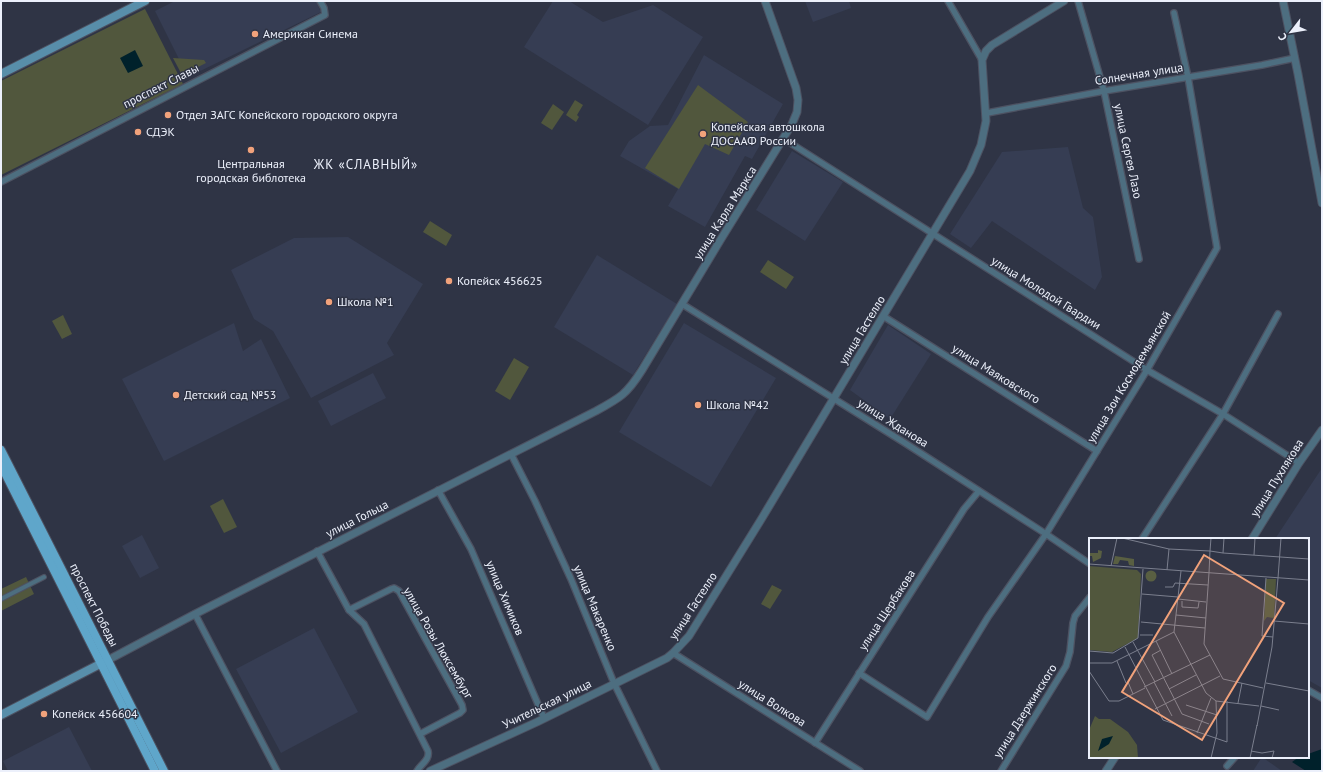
<svg xmlns="http://www.w3.org/2000/svg" width="1323" height="772" viewBox="0 0 1323 772" font-family="'PT Sans',sans-serif">
	<rect width="100%" height="100%" fill="#2f3445"/>
	<g fill="#363d53">
		<polygon points="175,1 316,1 321,12 188,77 155,11"/>
		<polygon points="553,1 569,1 603,22 653,5 703,37 648,125 524,47"/>
		<polygon points="805,1 849,1 851,8 813,22"/>
		<polygon points="704,55 783,104 752,159 745,156 705,227 668,206 678,189 620,156 629,141 650,126 668,125"/>
		<polygon points="1068,147 1083,208 1093,217 1102,277 1095,290 992,221 971,248 950,234 1002,152"/>
		<polygon points="792,151 843,182 805,241 756,210"/>
		<polygon points="348,237 423,284 387,343 394,355 311,398 273,331 254,319 231,270 294,238"/>
		<polygon points="597,255 677,304 633,375 554,327"/>
		<polygon points="234,323 243,351 261,339 290,398 164,461 122,379"/>
		<polygon points="684,323 776,378 711,487 619,432"/>
		<polygon points="888,325 931,354 890,419 850,390"/>
		<polygon points="373,373 386,398 331,426 318,401"/>
		<polygon points="1322,468 1322,688 1308,680 1308,539 1275,539"/>
		<polygon points="142,535 159,568 140,578 122,546"/>
		<polygon points="314,628 358,712 281,753 236,669"/>
		<polygon points="69,727 92,771 8,771 3,761"/>
		<polygon points="1262,757 1282,771 1253,771"/>
	</g>
	<g fill="#51573d">
		<polygon points="145,9 183,84 1,175 1,81"/>
		<polygon points="173,58 204,60 206,63 182,75"/>
		<polygon points="698,85 748,122 729,155 705,144 679,189 645,168"/>
		<polygon points="575,100 583,105 577,115 579,117 576,122 566,115"/>
		<polygon points="553,104 564,112 552,130 541,123"/>
		<polygon points="430,221 452,235 446,246 423,232"/>
		<polygon points="768,260 794,277 786,289 760,272"/>
		<polygon points="63,315 72,334 62,339 52,321"/>
		<polygon points="514,358 529,367 510,400 495,391"/>
		<polygon points="223,499 237,527 224,533 210,506"/>
		<polygon points="26,577 34,594 1,611 1,589"/>
		<polygon points="772,585 782,590 770,609 761,604"/>
	</g>
	<g fill="#00212b">
		<polygon points="135,50 143,66 128,73 120,58"/>
		<polygon points="1322,749 1322,771 1306,771 1292,762 1299,757 1308,757 1308,754"/>
	</g>
	<g fill="none" stroke-linecap="round" stroke-linejoin="round">
		<defs>
			<polyline id="pedestrian" points="1,599 44,577"/>
			<g id="minor">
				<polyline points="948,1 982,60"/>
				<polyline points="1078,1 1104,91 1139,259"/>
				<polyline points="987,113 1104,91 1262,65 1295,58"/>
				<polyline points="784,139 1147,370 1223,414 1299,463"/>
				<polyline points="1,182 325,15 324,8 320,1"/>
				<polyline points="682,304 905,443 1046,534 1090,564"/>
				<polyline points="883,316 1097,451"/>
				<polyline points="511,454 535,501 571,579 614,683 657,771"/>
				<polyline points="438,490 471,549 544,718"/>
				<polyline points="1142,539 1223,414 1278,314"/>
				<path d="M317,551L349,610L364,624L428,751C430,760 421,764 417,771"/>
				<polyline points="349,610 391,589 394,588 399,591 462,705 463,710 460,713 420,734"/>
				<polyline points="195,614 277,771"/>
				<polyline points="673,653 860,771"/>
				<polyline points="859,673 927,717 988,617 1046,534 1097,451 1147,370 1217,248 1188,77 1174,13"/>
				<polyline points="1308,690 1322,698"/>
				<polyline points="815,743 964,509 979,491"/>
				<polyline points="1227,766 1235,757"/>
				<polyline points="1001,771 1066,666 1070,652 1073,623 1075,616 1090,597"/>
			</g>
			<g id="tertiary">
				<polyline points="1283,1 1298,74 1322,203"/>
				<polyline points="1252,539 1299,463 1322,430"/>
				<path d="M108,660L195,614L596,411C620,398 627,394 642,370L721,239L792,124L797,112L798,100L796,88L765,1"/>
				<polyline points="430,771 537,722 667,658 673,653 689,636 762,518 970,171 981,145 986,121 982,60 986,51 992,45 1064,1"/>
				<polyline points="1106,771 1115,757"/>
			</g>
			<g id="secondary">
				<polyline points="1,74 145,1"/>
				<polyline points="1,715 102,663"/>
			</g>
			<g id="primary">
				<polyline points="1,450 164,771"/>
				<polyline points="1,465 155,771"/>
			</g>
		</defs>
		<use href="#pedestrian" stroke="#4d5262" stroke-width="6"/>
		<use href="#minor" stroke="#4d5262" stroke-width="8"/>
		<use href="#tertiary" stroke="#4d5262" stroke-width="9"/>
		<use href="#secondary" stroke="#4d5262" stroke-width="10"/>
		<use href="#primary" stroke="#4d5262" stroke-width="10"/>
		<use href="#pedestrian" stroke="#4d6e80" stroke-width="4"/>
		<use href="#minor" stroke="#4d6e80" stroke-width="5.5"/>
		<use href="#tertiary" stroke="#4d6e80" stroke-width="7"/>
		<use href="#secondary" stroke="#588eaa" stroke-width="8"/>
		<use href="#primary" stroke="#5fa6ca" stroke-width="8"/>
	</g>
	<g fill="#f1a27b" stroke="#2f3445" stroke-width="1.5">
		<circle cx="255" cy="34" r="4"/>
		<circle cx="168" cy="115" r="4"/>
		<circle cx="138" cy="132" r="4"/>
		<circle cx="703" cy="134" r="4"/>
		<circle cx="251" cy="150" r="4"/>
		<circle cx="449" cy="281" r="4"/>
		<circle cx="329" cy="302" r="4"/>
		<circle cx="176" cy="395" r="4"/>
		<circle cx="698" cy="405" r="4"/>
		<circle cx="44" cy="714" r="4"/>
	</g>
	<g text-anchor="middle" stroke-width="3" stroke-linejoin="round" paint-order="stroke">
		<g font-size="12" fill="#ecf0fb" stroke="#2f3445" text-anchor="start">
			<text x="263" y="38">Американ Синема</text>
			<text x="176" y="119">Отдел ЗАГС Копейского городского округа</text>
			<text x="711" y="131">Копейская автошкола<tspan x="711" dy="14">ДОСААФ России</tspan></text>
			<text x="146" y="136">СДЭК</text>
			<text x="251" y="168" text-anchor="middle">Центральная<tspan x="251" dy="14">городская библотека</tspan></text>
			<text x="457" y="285">Копейск 456625</text>
			<text x="337" y="306">Школа №1</text>
			<text x="184" y="399">Детский сад №53</text>
			<text x="706" y="409">Школа №42</text>
			<text x="52" y="718">Копейск 456604</text>
		</g>
		<g font-size="12" fill="#ecf0fb" stroke="#2f3445">
			<text transform="translate(1139 74) rotate(-9)" y="4">Солнечная улица</text>
			<text transform="translate(161 86) rotate(-27)" y="4">проспект Славы</text>
			<text transform="translate(1128 151) rotate(78)" y="4">улица Сергея Лазо</text>
			<text transform="translate(725 213) rotate(-58)" y="4">улица Карла Маркса</text>
			<text transform="translate(1046 293) rotate(32)" y="4">улица Молодой Гвардии</text>
			<text transform="translate(862 330) rotate(-59)" y="4">улица Гастелло</text>
			<text transform="translate(996 374) rotate(32)" y="4">улица Маяковского</text>
			<text transform="translate(1129 377) rotate(-59)" y="4">улица Зои Космодемьянской</text>
			<text transform="translate(893 423) rotate(32)" y="4">улица Жданова</text>
			<text transform="translate(1277 478) rotate(-58)" y="4">улица Пухлякова</text>
			<text transform="translate(357 519) rotate(-27)" y="4">улица Гольца</text>
			<text transform="translate(505 598) rotate(67)" y="4">улица Химиков</text>
			<text transform="translate(94 605) rotate(63)" y="4">проспект Победы</text>
			<text transform="translate(693 606) rotate(-57)" y="4">улица Гастелло</text>
			<text transform="translate(595 608) rotate(67)" y="4">улица Макаренко</text>
			<text transform="translate(887 610) rotate(-57)" y="4">улица Щербакова</text>
			<text transform="translate(438 643) rotate(60)" y="4">улица Розы Люксембург</text>
			<text transform="translate(772 703) rotate(32)" y="4">улица Волкова</text>
			<text transform="translate(547 704) rotate(-26)" y="4">Учительская улица</text>
			<text transform="translate(1025 711) rotate(-58)" y="4">улица Дзержинского</text>
		</g>
		<g font-size="13" letter-spacing="1" fill="#ecf0fb" stroke="#2f3445">
			<text x="366" y="169">ЖК «СЛАВНЫЙ»</text>
		</g>
	</g>
	<g transform="translate(1089 538)">
		<rect width="220" height="220" fill="#2f3445"/>
		<path d="M0,28L48,32L52,36L49,100L23,114L0,112ZM177,41H187L185,80L178,79L175,83ZM6,178L10,181H21L39,194L48,207L49,220H0V192Z" fill="#51573d"/>
		<path d="M9,12L13,13L12,20L4,24L3,18H0V15H9ZM26,18L45,21V28L40,27L39,23L31,22L29,26H24ZM56.5 38a5.5 5.5 0 1 1 11 0a5.5 5.5 0 1 1-11 0Z" fill="#595f42"/>
		<path d="M24,198L20,206L9,213L13,201Z" fill="#00212b"/>
		<path fill="none" stroke="#7b7f8e" stroke-width="1" d="M33,0L80,11L121,13L122,0M208,0L220,1M134,15L220,21M165,17L166,0M0,26L220,42M22,28L28,0M78,32L80,11M92,33L85,94L117,155L127,163L170,168M120,35L115,106L134,141L174,150M120,35L121,13L134,15L135,0M177,40L173,98L184,99M189,40L192,0M76,49H84L86,45L119,47M53,56L89,59M89,61L117,64M93,63V69L109,70L110,64M87,77L117,80M185,83L220,86M52,84L116,90M51,97H64M67,103L83,136M44,104L66,144M36,109L74,182L138,204V163M72,112L63,117L93,176L120,186M0,113L24,115L49,100L54,31M28,123L37,145M0,125H23L85,94M0,133L20,163H30L56,150M39,144L44,156M65,144L83,178M177,145L220,153M55,149L121,117M80,151L107,137M149,165L153,145M97,167L128,177M172,168L190,172M66,171L131,138M168,188L183,109L189,40M108,195L122,160M162,213L173,215L185,213L183,220M122,220L128,195L127,163M161,220L168,187"/>
		<path fill="#f1a27b" fill-opacity="0.15" stroke="#f1a27b" stroke-width="2" d="M115,17L195,65L113,202L33,154Z"/>
		<rect width="220" height="220" fill="none" stroke="#ecf0fb" stroke-width="2"/>
	</g>
	<rect width="1323" height="772" fill="none" stroke="#ecf0fb" stroke-width="4"/>
	<g transform="translate(1291 32) rotate(239)" stroke="#2f3445" stroke-width="3" paint-order="stroke">
	<path d="M0-3L7 15L0 10L-7 15Z" fill="#ecf0fb"/>
	<text y="-6" font-size="11" font-weight="bold" text-anchor="middle" fill="#ecf0fb">С</text>
	</g>
</svg>
